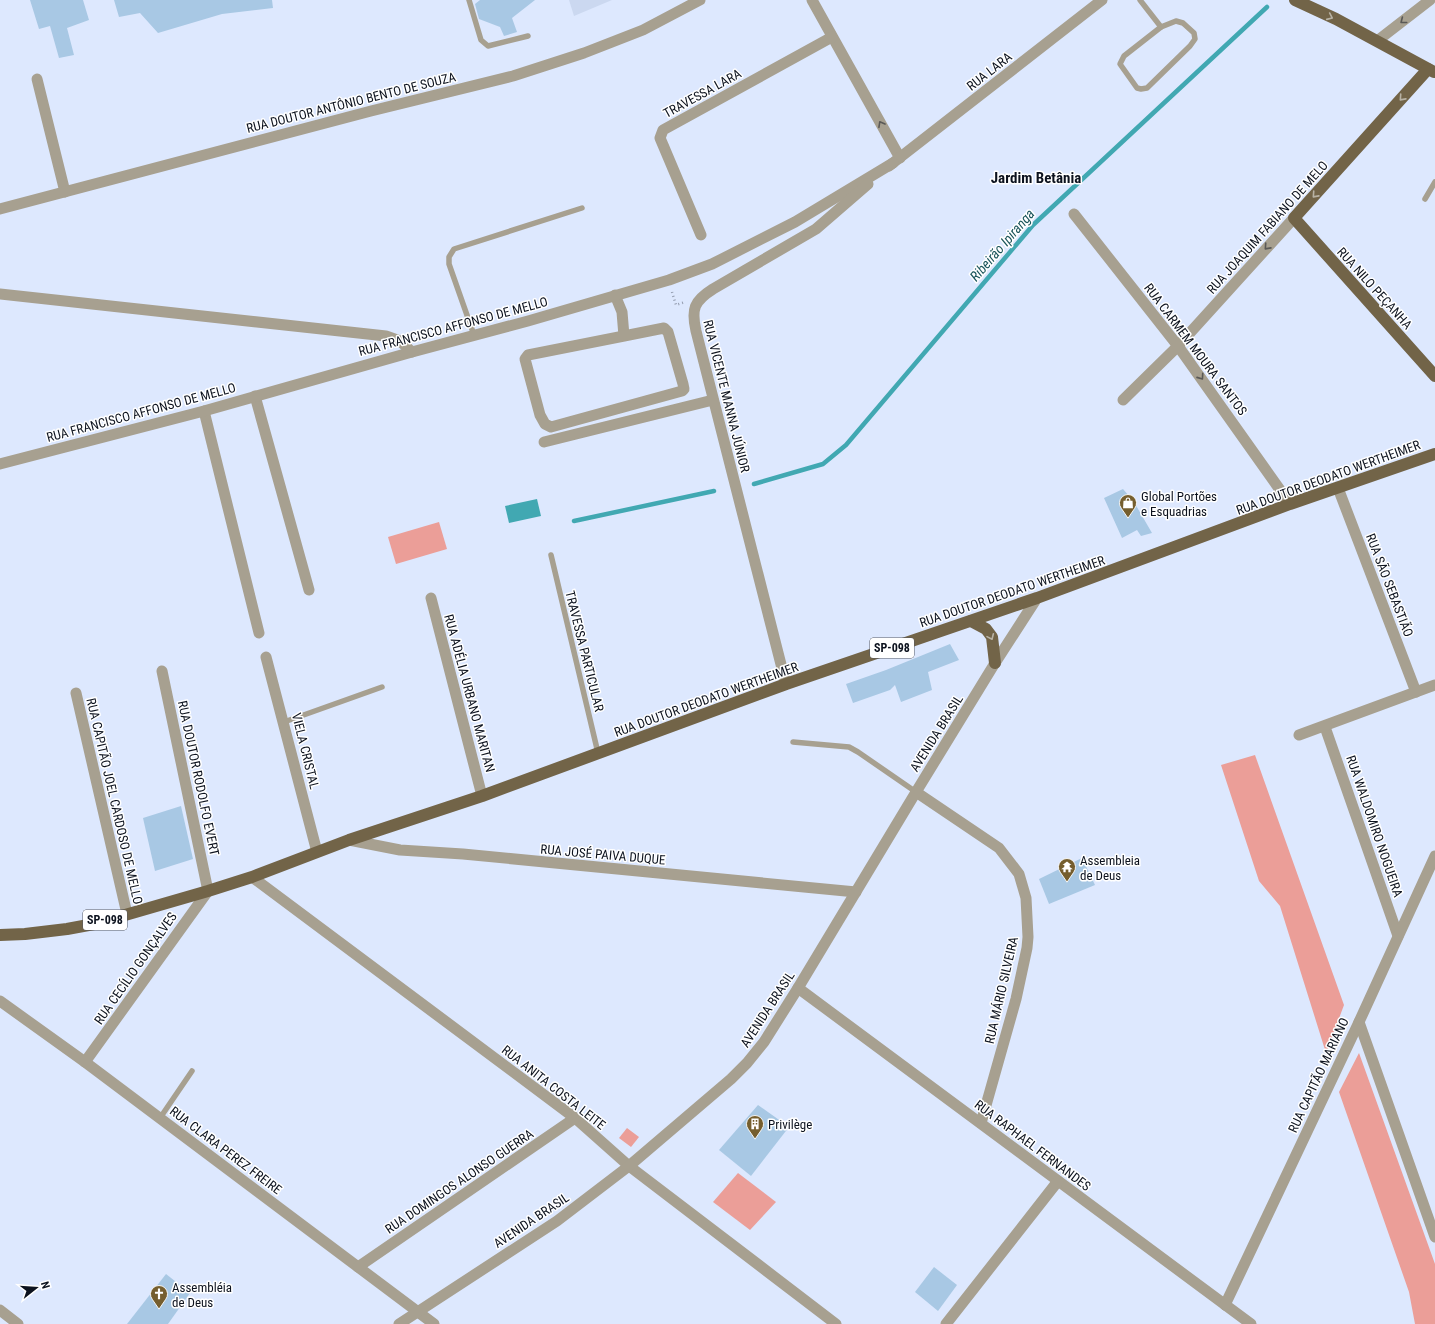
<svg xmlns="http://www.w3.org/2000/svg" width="1435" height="1324" viewBox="0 0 1435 1324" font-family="'Roboto Condensed',sans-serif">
	<rect width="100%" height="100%" fill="#dde8fe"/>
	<polygon fill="#cbd8f0" points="569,0 612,0 574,16"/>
	<g fill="#eb9e98">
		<polygon points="439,522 447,549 396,564 388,537"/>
		<polygon points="1255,755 1344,1005 1326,1053 1280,906 1259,881 1221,765"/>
		<polygon points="1359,1053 1435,1264 1435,1324 1415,1324 1409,1292 1339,1092"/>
		<polygon points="627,1128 639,1137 631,1147 619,1138"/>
		<polygon points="738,1173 776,1202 750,1230 713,1202"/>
	</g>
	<polygon fill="#41a8b2" points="537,499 541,516 509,523 505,506"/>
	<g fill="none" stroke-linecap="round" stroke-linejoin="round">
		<g stroke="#41a8b2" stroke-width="4.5">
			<polyline points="754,484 823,464 846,445 1033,225 1267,7"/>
			<polyline points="574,521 714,491"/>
		</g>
	</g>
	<g fill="#a8c8e4">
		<polygon points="30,0 83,0 89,20 67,28 74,55 59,58 50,26 39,29"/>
		<polygon points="114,0 272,0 273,8 222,14 158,33 140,13 119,17"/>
		<polygon points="480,0 535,0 512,18 517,32 504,36 500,27 479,19 475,4"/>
		<polygon points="1123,489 1134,502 1152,533 1141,536 1137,530 1122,538 1104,498"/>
		<polygon points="950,644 959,660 928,672 932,690 901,702 895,685 890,690 853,703 846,684 886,670"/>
		<polygon points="181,806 193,859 155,871 143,818"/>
		<polygon points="1082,858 1095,885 1049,904 1039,879"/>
		<polygon points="758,1105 789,1127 751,1176 719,1150"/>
		<polygon points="934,1267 957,1285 938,1311 915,1292"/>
		<polygon points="166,1274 190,1293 168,1324 127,1324"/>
	</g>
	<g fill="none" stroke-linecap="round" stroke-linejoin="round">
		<polyline stroke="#949db0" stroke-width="2.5" stroke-dasharray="1 3" stroke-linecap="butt" points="672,292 676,305 685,302"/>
		<g stroke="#a7a090" stroke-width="5.5">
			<polyline points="469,0 481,40 488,46 528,36"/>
			<polyline points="1140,0 1161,27"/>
			<polygon points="1176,21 1183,23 1194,33 1195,39 1190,46 1147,88 1141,89 1137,88 1120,64 1124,56 1161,27"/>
			<polyline points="1425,199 1435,182"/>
			<polyline points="474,335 449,264 449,257 454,249 582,208"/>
			<polyline points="551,555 598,753"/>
			<polyline points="284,722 382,687"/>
			<polyline points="793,742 849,747 858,752 916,792"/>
			<polyline points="160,1118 192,1071"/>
		</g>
		<g stroke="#a7a090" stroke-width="11">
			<polyline points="812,0 900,158"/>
			<polyline points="1377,41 1430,0"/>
			<polyline points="37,79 65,192"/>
			<polyline points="889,166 1102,0"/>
			<polyline points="0,209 371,111 513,76 584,53 643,30 700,0"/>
			<polyline points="1074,214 1178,346 1290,504"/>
			<polyline points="701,235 663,145 660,138 663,130 832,37"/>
			<polyline points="0,294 386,336 400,341 412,352"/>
			<polyline points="615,295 622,312 624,336 664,328 668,332 683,384 684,389 682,391 551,427 545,424 540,415 525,359 528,355 624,336"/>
			<polyline points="255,396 309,590"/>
			<polyline points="1123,400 1178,346 1294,218"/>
			<polyline points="204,411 259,633"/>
			<polyline points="544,442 713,400"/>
			<polyline points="0,464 204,411 412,352 528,321 669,280 712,264 795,222 893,163"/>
			<polyline points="1338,488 1416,692"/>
			<polyline points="431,598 482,796"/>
			<polyline points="266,657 317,852"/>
			<path d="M786,684L696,331C691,309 694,301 713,289L816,229L868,184"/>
			<polyline points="76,693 127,914"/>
			<polyline points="1325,727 1398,936"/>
			<polyline points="1299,735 1435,685"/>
			<polyline points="916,792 999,848 1019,874 1026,898 1028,937 1027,948 1016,999 981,1123"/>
			<polyline points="349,840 400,850 463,854 856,892"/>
			<polyline points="252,877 575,1118 629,1166 836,1324"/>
			<polyline points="798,988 1251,1324"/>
			<polyline points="0,1001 85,1062 434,1324"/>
			<polyline points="1359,1022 1435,1237"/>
			<polyline points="85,1062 208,891 162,671"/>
			<polyline points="358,1267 575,1118"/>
			<polyline points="1225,1305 1359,1022 1435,856"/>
			<polyline points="0,1310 18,1324"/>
			<polyline points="399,1324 557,1221 629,1166 731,1079 747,1063 764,1042 798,988 916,792 995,663 1037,598"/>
			<polyline points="946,1324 1058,1181"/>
		</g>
		<g stroke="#726448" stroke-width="12">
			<polyline points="1295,0 1336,19 1434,72"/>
			<polyline points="1428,69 1294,218 1435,376"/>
			<polyline points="971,621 986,629 992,637 995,663"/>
			<polyline points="0,935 25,934 67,929 94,924 208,891 252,877 349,840 482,796 786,684 1037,598 1290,504 1435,454"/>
		</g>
	</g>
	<defs><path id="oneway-chevron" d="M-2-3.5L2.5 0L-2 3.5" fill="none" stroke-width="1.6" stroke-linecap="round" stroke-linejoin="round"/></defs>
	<g stroke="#b8b2a4">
		<use href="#oneway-chevron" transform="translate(1330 17) rotate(24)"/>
		<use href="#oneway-chevron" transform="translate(1402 98) rotate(132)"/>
		<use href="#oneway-chevron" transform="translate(1315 195) rotate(132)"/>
		<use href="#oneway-chevron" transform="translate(991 637) rotate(66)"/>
	</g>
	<g stroke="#5a5957">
		<use href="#oneway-chevron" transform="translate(1403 21) rotate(142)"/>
		<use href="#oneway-chevron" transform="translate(881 124) rotate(-119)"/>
		<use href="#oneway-chevron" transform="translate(1267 247) rotate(132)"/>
		<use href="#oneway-chevron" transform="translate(1201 377) rotate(55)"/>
	</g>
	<defs>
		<symbol id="shop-pin" viewBox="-11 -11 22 30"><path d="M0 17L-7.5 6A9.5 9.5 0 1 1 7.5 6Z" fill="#755e2e" stroke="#fff"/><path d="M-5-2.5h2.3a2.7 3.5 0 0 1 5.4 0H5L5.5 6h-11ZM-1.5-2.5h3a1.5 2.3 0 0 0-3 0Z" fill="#fff"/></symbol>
		<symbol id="temple-pin" viewBox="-11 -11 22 30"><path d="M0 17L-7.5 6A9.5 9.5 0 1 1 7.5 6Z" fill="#755e2e" stroke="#fff"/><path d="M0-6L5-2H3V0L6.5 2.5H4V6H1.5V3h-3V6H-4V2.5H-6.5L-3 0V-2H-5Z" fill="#fff"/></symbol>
		<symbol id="building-pin" viewBox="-11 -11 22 30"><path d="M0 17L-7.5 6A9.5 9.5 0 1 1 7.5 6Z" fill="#755e2e" stroke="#fff"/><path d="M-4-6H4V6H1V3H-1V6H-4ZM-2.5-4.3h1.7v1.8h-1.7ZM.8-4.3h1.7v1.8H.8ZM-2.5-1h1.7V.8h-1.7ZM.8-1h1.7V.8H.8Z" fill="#fff"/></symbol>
		<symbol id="church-pin" viewBox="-11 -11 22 30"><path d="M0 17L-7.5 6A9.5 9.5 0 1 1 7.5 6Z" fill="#755e2e" stroke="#fff"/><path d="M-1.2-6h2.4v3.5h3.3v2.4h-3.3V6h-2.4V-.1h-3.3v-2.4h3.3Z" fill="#fff"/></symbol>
	</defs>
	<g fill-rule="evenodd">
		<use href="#shop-pin" x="1118" y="493" width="20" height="27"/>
		<use href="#temple-pin" x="1057" y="857" width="20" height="27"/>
		<use href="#building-pin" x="745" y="1114" width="20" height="27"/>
		<use href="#church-pin" x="149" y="1284" width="20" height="27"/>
	</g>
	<g text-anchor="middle" stroke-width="3" stroke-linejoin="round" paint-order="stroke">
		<g fill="#fff" stroke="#555962" stroke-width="1">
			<rect x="870" y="638" width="44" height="20" rx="3"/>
			<rect x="83" y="910" width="44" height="20" rx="3"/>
		</g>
		<g font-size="12" font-weight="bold" fill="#0c121e">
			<text x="892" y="652">SP-098</text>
			<text x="105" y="924">SP-098</text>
		</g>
		<g font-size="13" fill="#0c121e" stroke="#fff">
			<text transform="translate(989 71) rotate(-38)" y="5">RUA LARA</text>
			<text transform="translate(702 93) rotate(-29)" y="5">TRAVESSA LARA</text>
			<text transform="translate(351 102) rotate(-14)" y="5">RUA DOUTOR ANTÔNIO BENTO DE SOUZA</text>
			<text transform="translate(1267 227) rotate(-48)" y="5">RUA JOAQUIM FABIANO DE MELO</text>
			<text transform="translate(1375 288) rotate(48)" y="5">RUA NILO PEÇANHA</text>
			<text transform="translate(453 326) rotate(-15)" y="5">RUA FRANCISCO AFFONSO DE MELLO</text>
			<text transform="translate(1196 349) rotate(53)" y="5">RUA CARMEM MOURA SANTOS</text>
			<text transform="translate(727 396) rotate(76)" y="5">RUA VICENTE MANNA JÚNIOR</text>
			<text transform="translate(141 412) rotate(-15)" y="5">RUA FRANCISCO AFFONSO DE MELLO</text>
			<text transform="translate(1328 477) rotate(-20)" y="5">RUA DOUTOR DEODATO WERTHEIMER</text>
			<text transform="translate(1390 585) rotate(69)" y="5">RUA SÃO SEBASTIÃO</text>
			<text transform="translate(1012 591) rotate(-19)" y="5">RUA DOUTOR DEODATO WERTHEIMER</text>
			<text transform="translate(585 651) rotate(76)" y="5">TRAVESSA PARTICULAR</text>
			<text transform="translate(470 693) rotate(75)" y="5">RUA ADÉLIA URBANO MARITAN</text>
			<text transform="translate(706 699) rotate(-20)" y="5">RUA DOUTOR DEODATO WERTHEIMER</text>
			<text transform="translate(936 733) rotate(-58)" y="5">AVENIDA BRASIL</text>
			<text transform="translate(306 751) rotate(76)" y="5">VIELA CRISTAL</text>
			<text transform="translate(199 778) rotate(78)" y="5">RUA DOUTOR RODOLFO EVERT</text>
			<text transform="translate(115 801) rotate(77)" y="5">RUA CAPITÃO JOEL CARDOSO DE MELLO</text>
			<text transform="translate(1375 826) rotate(71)" y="5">RUA WALDOMIRO NOGUEIRA</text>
			<text transform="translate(603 854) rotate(5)" y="5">RUA JOSÉ PAIVA DUQUE</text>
			<text transform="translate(135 968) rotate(-55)" y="5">RUA CECÍLIO GONÇALVES</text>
			<text transform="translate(1001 990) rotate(-77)" y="5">RUA MÁRIO SILVEIRA</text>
			<text transform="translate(767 1009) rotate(-57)" y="5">AVENIDA BRASIL</text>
			<text transform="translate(1318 1075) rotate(-65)" y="5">RUA CAPITÃO MARIANO</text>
			<text transform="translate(554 1087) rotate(38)" y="5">RUA ANITA COSTA LEITE</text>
			<text transform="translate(1033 1145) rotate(37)" y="5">RUA RAPHAEL FERNANDES</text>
			<text transform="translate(226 1150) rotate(37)" y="5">RUA CLARA PEREZ FREIRE</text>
			<text transform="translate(459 1181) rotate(-34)" y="5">RUA DOMINGOS ALONSO GUERRA</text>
			<text transform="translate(531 1220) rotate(-34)" y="5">AVENIDA BRASIL</text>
		</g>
		<g font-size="13" fill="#0c121e" stroke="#fff" text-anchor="start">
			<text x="1141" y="501">Global Portões<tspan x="1141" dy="15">e Esquadrias</tspan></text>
			<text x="1080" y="865">Assembleia<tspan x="1080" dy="15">de Deus</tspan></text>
			<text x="768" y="1129">Privilège</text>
			<text x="172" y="1292">Assembléia<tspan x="172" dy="15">de Deus</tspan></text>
		</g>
		<g font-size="14" font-style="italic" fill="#1b555b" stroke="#fff">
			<text transform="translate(1002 245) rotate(-49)" y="5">Ribeirão Ipiranga</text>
		</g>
		<g font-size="15" font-weight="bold" fill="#0c121e" stroke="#fff">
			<text x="1036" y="183">Jardim Betânia</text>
		</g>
	</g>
	<g transform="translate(36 1288) rotate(73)" stroke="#ffffff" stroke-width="3" paint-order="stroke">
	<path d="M0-3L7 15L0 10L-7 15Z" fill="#0c121e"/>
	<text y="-6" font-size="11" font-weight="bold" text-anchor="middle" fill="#0c121e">N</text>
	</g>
</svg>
